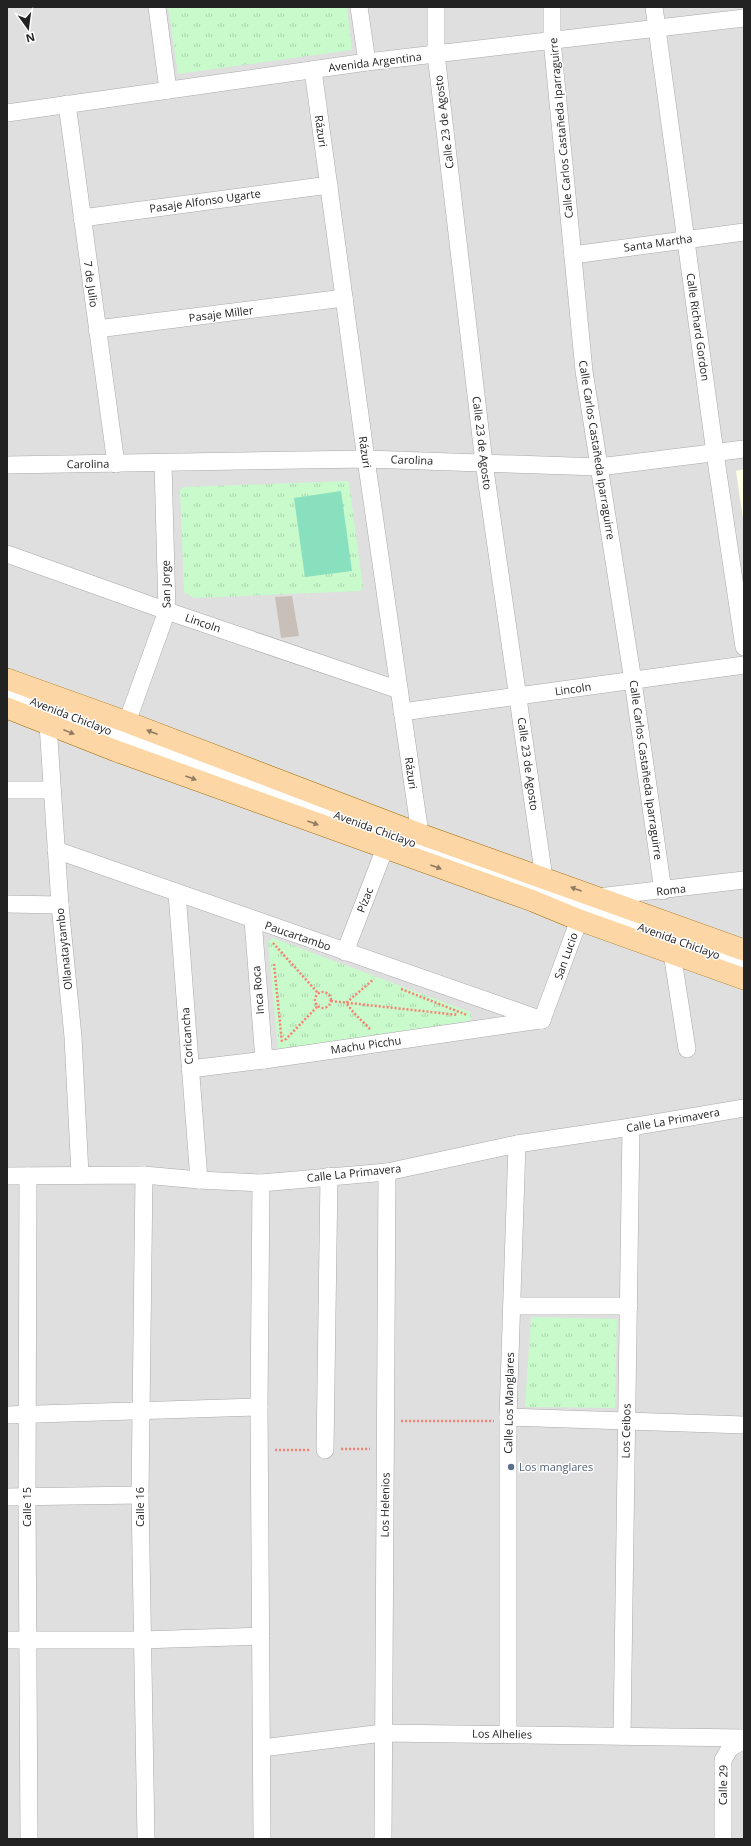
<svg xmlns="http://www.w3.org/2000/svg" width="751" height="1846" viewBox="0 0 751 1846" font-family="'Open Sans',sans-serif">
	<defs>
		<pattern id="park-tufts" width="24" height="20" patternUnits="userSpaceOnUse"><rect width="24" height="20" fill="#c8facc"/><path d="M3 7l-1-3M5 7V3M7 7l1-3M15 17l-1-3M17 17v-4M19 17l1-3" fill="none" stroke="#acd6af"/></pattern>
	</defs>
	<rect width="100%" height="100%" fill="#f2efe9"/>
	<rect fill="#e0dfdf" x="7" y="7" width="737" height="1832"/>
	<polygon fill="#ffffe5" points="744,469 744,525 736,471"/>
	<g fill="url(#park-tufts)">
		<polygon points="168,7 347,7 352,50 178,74"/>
		<polygon points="346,481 349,483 363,587 360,591 194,598 184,592 180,490 184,487"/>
		<polygon points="273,938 470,1012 472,1016 469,1021 278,1049 268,942"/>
		<polygon points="531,1317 617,1319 615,1408 525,1407"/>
	</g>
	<polygon fill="#88e0be" points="341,491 352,571 305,577 294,498"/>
	<polygon fill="#c7bfb8" points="292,596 299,636 281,638 275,597"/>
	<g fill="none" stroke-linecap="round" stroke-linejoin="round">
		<defs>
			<g id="minor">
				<polyline points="157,7 168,90"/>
				<polyline points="359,7 367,62"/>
				<polyline points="436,7 436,54 484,463 544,878"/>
				<polyline points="552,7 552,40 584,371 633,681 663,891"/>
				<polyline points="654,7 715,453 744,647"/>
				<polyline points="313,70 366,459 420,834"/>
				<polyline points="67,104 116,464"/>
				<polyline points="7,113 367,62 744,18"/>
				<polyline points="82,218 329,185"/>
				<polyline points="573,255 744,232"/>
				<polyline points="97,329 344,298"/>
				<polyline points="7,465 366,459 599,467 744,449"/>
				<polyline points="7,554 167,611 399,690"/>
				<polyline points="7,692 589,909 744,964"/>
				<polyline points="402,712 744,665"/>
				<polyline points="127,722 167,611 163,463"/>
				<polyline points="48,724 60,905 73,1037 80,1175"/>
				<polyline points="7,790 52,790"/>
				<polyline points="56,850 542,1020"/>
				<polyline points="177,893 199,1180"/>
				<polyline points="7,904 60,905"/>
				<polyline points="253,920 264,1060"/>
				<polyline points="345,952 385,848"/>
				<polyline points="672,953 687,1049"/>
				<polyline points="542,1020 579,920 598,897 744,880"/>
				<polyline points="190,1069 264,1060 540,1020"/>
				<polyline points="144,1175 140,1495 146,1839"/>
				<polyline points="7,1176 144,1175 199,1180 261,1183 387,1172 517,1144 631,1127 744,1108"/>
				<polyline points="28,1176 27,1497 29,1839"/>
				<polyline points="261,1183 259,1407 262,1839"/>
				<polyline points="512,1306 629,1306"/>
				<polyline points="7,1415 259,1407"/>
				<polyline points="508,1417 744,1425"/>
				<polyline points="325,1450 329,1176"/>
				<polyline points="7,1497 140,1495"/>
				<polyline points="7,1640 141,1640 261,1636"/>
				<polyline points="508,1733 508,1417 517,1144"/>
				<polyline points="622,1736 631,1127"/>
				<polyline points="262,1748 383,1733 744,1738"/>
				<polyline points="383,1839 387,1172"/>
				<polyline points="723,1839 723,1760 730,1748 744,1740"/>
			</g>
			<g id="major">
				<polyline points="7,679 127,722 420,834 744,950"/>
				<polyline points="7,708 116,751 533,901 579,920 744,979"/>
			</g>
		</defs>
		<use href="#minor" stroke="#a9a9a9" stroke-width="18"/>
		<use href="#major" stroke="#a06b00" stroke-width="22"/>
		<g stroke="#fa8072" stroke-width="2.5" stroke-dasharray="2 2" stroke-linecap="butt">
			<polyline points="273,943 318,993"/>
			<polyline points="274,964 282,1043"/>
			<polyline points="401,989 467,1015"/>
			<circle cx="323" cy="1000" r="8"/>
			<polyline points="331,1001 458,1015"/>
			<polyline points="370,1029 354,1013 346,1003 374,979"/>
			<polyline points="285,1040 318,1006"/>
			<polyline points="401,1421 494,1421"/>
			<polyline points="341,1449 370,1449"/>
			<polyline points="275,1450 310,1450"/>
		</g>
		<use href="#minor" stroke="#fff" stroke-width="17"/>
		<use href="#major" stroke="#fcd6a4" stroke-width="21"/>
	</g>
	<defs><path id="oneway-solid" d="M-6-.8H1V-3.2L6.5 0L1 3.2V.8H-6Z"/></defs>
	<g fill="#8f7c63">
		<use href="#oneway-solid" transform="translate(69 732) rotate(22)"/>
		<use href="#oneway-solid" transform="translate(152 732) rotate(-159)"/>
		<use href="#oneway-solid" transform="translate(191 778) rotate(20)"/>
		<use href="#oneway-solid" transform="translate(313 823) rotate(20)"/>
		<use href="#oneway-solid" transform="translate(436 867) rotate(20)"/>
		<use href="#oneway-solid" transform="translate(576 889) rotate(-160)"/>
	</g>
	<circle fill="#5c6f8a" stroke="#fff" stroke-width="1.5" cx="511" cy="1467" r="4"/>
	<g text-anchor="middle" stroke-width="3" stroke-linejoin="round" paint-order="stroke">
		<g font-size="11" fill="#222" stroke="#fff">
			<text transform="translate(375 62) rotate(-7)" y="4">Avenida Argentina</text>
			<text transform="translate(444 122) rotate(-97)" y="4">Calle 23 de Agosto</text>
			<text transform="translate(561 128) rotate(-95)" y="4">Calle Carlos Castañeda Iparraguirre</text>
			<text transform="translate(321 131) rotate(82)" y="4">Rázuri</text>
			<text transform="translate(205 201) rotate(-8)" y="4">Pasaje Alfonso Ugarte</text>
			<text transform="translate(658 243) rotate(-8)" y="4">Santa Martha</text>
			<text transform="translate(91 284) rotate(82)" y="4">7 de Julio</text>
			<text transform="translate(221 314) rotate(-7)" y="4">Pasaje Miller</text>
			<text transform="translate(698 327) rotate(82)" y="4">Calle Richard Gordon</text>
			<text transform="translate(482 443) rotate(83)" y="4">Calle 23 de Agosto</text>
			<text transform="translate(597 450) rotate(81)" y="4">Calle Carlos Castañeda Iparraguirre</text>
			<text transform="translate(365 452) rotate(82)" y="4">Rázuri</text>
			<text transform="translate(412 460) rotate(2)" y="4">Carolina</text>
			<text transform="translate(88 464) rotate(-1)" y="4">Carolina</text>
			<text transform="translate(166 584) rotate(-91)" y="4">San Jorge</text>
			<text transform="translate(203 623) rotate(19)" y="4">Lincoln</text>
			<text transform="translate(573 689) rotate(-8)" y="4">Lincoln</text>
			<text transform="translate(71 716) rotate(21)" y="4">Avenida Chiclayo</text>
			<text transform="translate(528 764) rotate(82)" y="4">Calle 23 de Agosto</text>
			<text transform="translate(646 770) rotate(82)" y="4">Calle Carlos Castañeda Iparraguirre</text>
			<text transform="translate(411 773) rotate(82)" y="4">Rázuri</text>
			<text transform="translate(375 829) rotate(20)" y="4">Avenida Chiclayo</text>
			<text transform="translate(671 890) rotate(-7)" y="4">Roma</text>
			<text transform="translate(365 900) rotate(-69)" y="4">Pízac</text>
			<text transform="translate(298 936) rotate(19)" y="4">Paucartambo</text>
			<text transform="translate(679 941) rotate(20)" y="4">Avenida Chiclayo</text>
			<text transform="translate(64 949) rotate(-96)" y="4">Ollanataytambo</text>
			<text transform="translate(566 956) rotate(-70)" y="4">San Lucio</text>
			<text transform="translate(258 990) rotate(-95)" y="4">Inca Roca</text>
			<text transform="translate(187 1036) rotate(-94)" y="4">Coricancha</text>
			<text transform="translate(366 1045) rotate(-8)" y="4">Machu Picchu</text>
			<text transform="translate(673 1120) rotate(-10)" y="4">Calle La Primavera</text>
			<text transform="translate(354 1173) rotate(-6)" y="4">Calle La Primavera</text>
			<text transform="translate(509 1403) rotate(-89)" y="4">Calle Los Manglares</text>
			<text transform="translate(626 1431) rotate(-89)" y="4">Los Ceibos</text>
			<text transform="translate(385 1505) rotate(-89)" y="4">Los Helenios</text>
			<text transform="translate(27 1507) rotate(-90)" y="4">Calle 15</text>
			<text transform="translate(140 1507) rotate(-90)" y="4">Calle 16</text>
			<text transform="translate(502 1734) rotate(1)" y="4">Los Alhelies</text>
			<text transform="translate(723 1785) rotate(-89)" y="4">Calle 29</text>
		</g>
		<g font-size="11" fill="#4e5e75" stroke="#fff" text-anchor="start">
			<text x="519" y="1471">Los manglares</text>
		</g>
	</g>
	<rect width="751" height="1846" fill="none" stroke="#222222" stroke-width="16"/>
	<g transform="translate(28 28) rotate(166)" stroke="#ffffff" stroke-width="3" paint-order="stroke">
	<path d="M0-3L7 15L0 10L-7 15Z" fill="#222222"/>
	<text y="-6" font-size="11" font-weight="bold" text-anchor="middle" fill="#222222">N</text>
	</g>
</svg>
